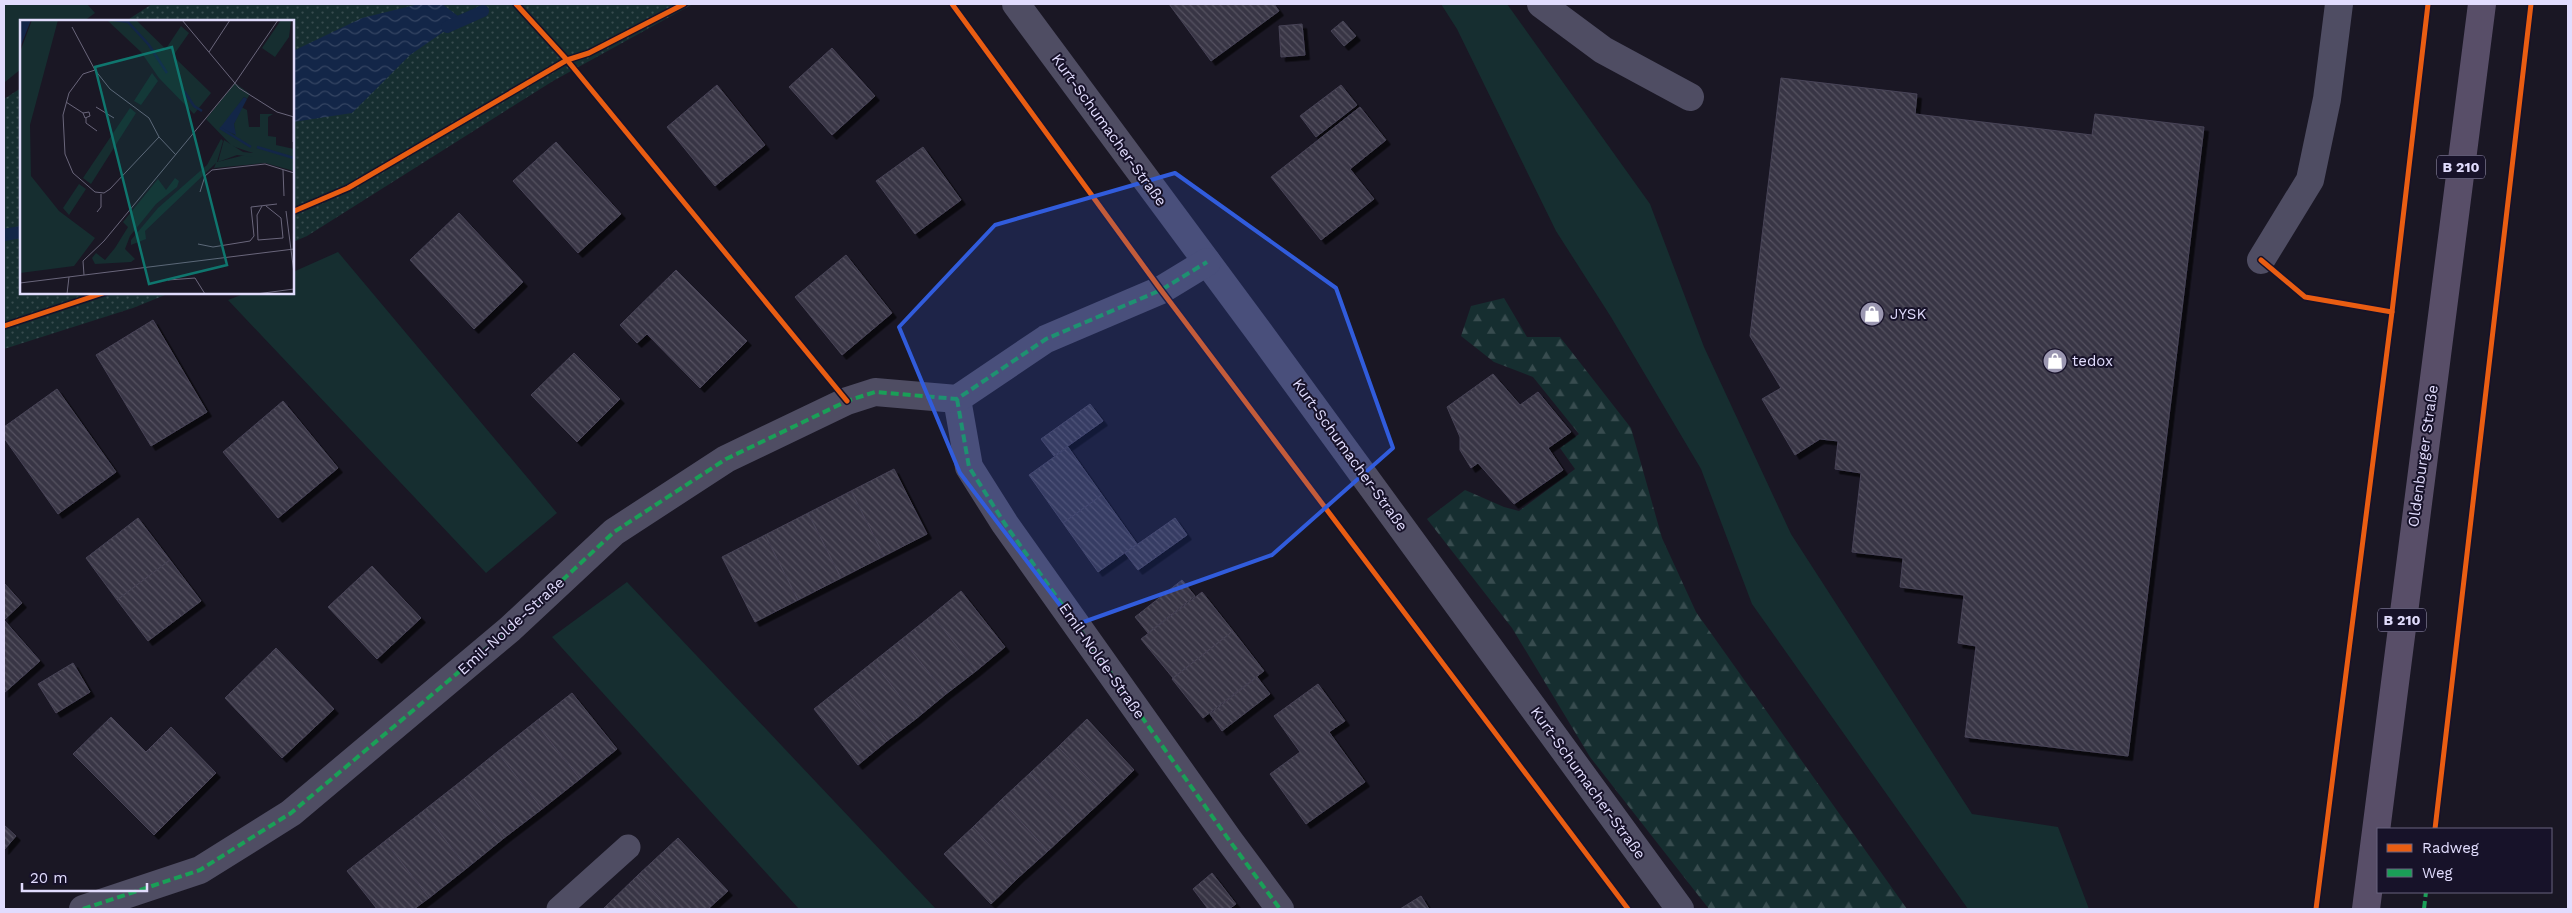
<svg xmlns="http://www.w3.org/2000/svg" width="2572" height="913" viewBox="0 0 2572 913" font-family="'Work Sans',sans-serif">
	<defs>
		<pattern id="forest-firs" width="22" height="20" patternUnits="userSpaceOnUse" patternTransform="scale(1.25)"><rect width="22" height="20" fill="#162e30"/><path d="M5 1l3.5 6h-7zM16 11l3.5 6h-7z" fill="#384c4f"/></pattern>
		<pattern id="park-dots" width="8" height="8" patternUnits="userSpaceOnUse" patternTransform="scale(1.25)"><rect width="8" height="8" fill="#162e30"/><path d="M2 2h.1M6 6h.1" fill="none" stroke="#384c4f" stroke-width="1.8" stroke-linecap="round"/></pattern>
		<pattern id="water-waves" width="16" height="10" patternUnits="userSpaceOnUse" patternTransform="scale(1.25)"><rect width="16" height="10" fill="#132648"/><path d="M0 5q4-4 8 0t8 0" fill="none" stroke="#354563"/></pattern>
		<pattern id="building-back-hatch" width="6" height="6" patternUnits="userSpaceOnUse" patternTransform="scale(1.25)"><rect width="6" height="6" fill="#393645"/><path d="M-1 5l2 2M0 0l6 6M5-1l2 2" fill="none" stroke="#555261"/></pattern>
		<filter id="shadow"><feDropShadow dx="4.5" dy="4.5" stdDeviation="0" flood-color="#0009"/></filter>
	</defs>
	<rect width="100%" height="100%" fill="#1a1724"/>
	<g fill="#162e30">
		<polygon points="4,4 87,4 95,13 84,21 21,21 21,69 5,82"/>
		<polygon points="1441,4 1507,4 1650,204 1704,347 1791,534 1972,814 2058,827 2089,909 1968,909 1752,604 1701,469 1611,317 1556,231 1457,29"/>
		<polygon points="338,252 557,513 486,573 228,300 246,293 292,292 293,272"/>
		<polygon points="627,582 936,909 799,909 552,637"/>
	</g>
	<polygon fill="url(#forest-firs)" points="1504,298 1527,337 1560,337 1631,428 1662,538 1696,612 1907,909 1709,909 1590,757 1512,628 1427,519 1465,490 1504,507 1519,511 1575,469 1560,448 1579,434 1533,377 1494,362 1461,336 1471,306"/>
	<g fill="url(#park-dots)">
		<polygon points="152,4 693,4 553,81 307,236 293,242 292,21 126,21"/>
		<polygon points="21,88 21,292 170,293 133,308 4,349 4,99"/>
	</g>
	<polygon fill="url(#water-waves)" points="419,4 442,4 462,19 410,55 352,113 293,122 293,51 362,18"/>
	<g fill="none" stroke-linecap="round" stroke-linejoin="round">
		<g stroke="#132648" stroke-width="12">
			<polyline points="447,27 483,11"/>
			<polyline points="4,235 21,232"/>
		</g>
	</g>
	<g fill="url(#building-back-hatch)" stroke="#474356" filter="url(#shadow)">
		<polygon points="1169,4 1274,4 1279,11 1211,61"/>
		<polygon points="1343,21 1356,36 1344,46 1331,31"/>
		<polygon points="1302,24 1305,55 1281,57 1279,26"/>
		<polygon points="832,48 875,96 832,135 789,87"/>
		<polygon points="1781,78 1917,94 1915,114 2092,135 2095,114 2204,127 2128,756 1965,737 1976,646 1958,643 1964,595 1900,587 1903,558 1852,552 1861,473 1835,469 1838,441 1820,439 1795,455 1762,399 1781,388 1750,336"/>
		<polygon points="717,85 765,145 715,186 667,127"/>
		<polygon points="1341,85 1357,105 1316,137 1300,116"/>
		<polygon points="1360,107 1386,140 1350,169 1374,199 1321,240 1271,177"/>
		<polygon points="556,142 621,214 578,253 513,181"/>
		<polygon points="923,147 961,200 915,234 876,181"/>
		<polygon points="459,213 523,282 474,329 410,260"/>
		<polygon points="846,255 892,313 842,355 795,297"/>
		<polygon points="676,270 747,341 700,388 647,334 637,343 620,325"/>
		<polygon points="153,320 207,412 151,446 96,355"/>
		<polygon points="574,353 620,399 577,442 531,395"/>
		<polygon points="1493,374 1520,405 1538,392 1571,432 1548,448 1563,470 1514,504 1478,463 1471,468 1460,450 1460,437 1447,407"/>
		<polygon points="57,389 116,472 58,514 4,438 4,427"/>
		<polygon points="283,401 338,468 278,518 223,452"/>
		<polygon points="1090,404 1103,421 1054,456 1041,439"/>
		<polygon points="1068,447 1102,495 1063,523 1029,475"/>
		<polygon points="894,469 927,534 884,556 851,491"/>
		<polygon points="851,491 884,556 841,578 808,513"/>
		<polygon points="1102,495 1137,544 1098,572 1063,523"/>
		<polygon points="808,513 841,578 798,600 765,535"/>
		<polygon points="138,518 170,560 117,600 86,558"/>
		<polygon points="1175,518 1187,535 1138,570 1125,553"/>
		<polygon points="765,535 798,600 755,622 722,557"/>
		<polygon points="170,560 201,601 148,641 117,600"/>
		<polygon points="372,566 421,618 377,659 328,607"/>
		<polygon points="1182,580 1195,596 1148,633 1135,617"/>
		<polygon points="4,583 22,603 4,620 40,661 4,693"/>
		<polygon points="961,591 1005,647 976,671 932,615"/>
		<polygon points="1202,592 1233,631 1173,678 1141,639"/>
		<polygon points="932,615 976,671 946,694 902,639"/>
		<polygon points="1233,631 1264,671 1203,718 1172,679"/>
		<polygon points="902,639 946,694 917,718 873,662"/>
		<polygon points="276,648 334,709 282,758 225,698"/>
		<polygon points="873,662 917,718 887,741 843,686"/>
		<polygon points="73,663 90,692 56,713 38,684"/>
		<polygon points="1257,677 1270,694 1222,731 1210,714"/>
		<polygon points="1318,684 1345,721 1329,732 1365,782 1306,824 1270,774 1300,752 1274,716"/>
		<polygon points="843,686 887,741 858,765 814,709"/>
		<polygon points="572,693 617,749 580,779 535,722"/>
		<polygon points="111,717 146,752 171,727 216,773 154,835 73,754"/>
		<polygon points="1087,719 1134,770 1106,797 1058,747"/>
		<polygon points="535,722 580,779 542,809 497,752"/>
		<polygon points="1058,747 1106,797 1077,824 1030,773"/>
		<polygon points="497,752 542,809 504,838 460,782"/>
		<polygon points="1030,773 1077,824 1048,851 1001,800"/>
		<polygon points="460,782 504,838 467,868 423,811"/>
		<polygon points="1001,800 1048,851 1019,877 973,827"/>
		<polygon points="423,811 467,868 429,898 385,841"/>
		<polygon points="4,825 16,836 4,850"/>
		<polygon points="973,827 1019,877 991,904 944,854"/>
		<polygon points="678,838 728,891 708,909 670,909 638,875"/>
		<polygon points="385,841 429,898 414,909 377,909 347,871"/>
		<polygon points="1212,873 1236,904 1229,909 1208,909 1193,889"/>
		<polygon points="638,875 670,909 603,909"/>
		<polygon points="1421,896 1429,909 1400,909"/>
	</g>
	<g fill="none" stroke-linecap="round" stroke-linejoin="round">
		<polyline stroke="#4f4d63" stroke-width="25" points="559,909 628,847"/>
		<g stroke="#4f4d63" stroke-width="28">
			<polyline points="1016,4 1262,336 1680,909"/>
			<polyline points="1541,4 1603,50 1690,97"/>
			<polyline points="2261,260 2310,180 2327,99 2339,4"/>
			<polyline points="957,399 969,467 1005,524 1229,840 1280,909"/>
			<polyline points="83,909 200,870 291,813 510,629 614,532 726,459 847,401 875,392 957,399 1046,339 1161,290 1207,262"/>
		</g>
		<polyline stroke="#584e68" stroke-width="28" points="2366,909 2482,4"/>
		<g stroke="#1a9f57" stroke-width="4" stroke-dasharray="8 4" stroke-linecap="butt">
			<polyline points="957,399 969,467 1005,524 1229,840 1280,909"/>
			<polyline points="83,909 200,870 291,813 510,629 614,532 726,459 847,401 875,392 957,399 1046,339 1161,290 1207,262"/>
			<polyline points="2424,909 2426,892"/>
		</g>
		<defs>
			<g id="cycleway">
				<polyline points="516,4 567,60 847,401"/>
				<polyline points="952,4 1161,290 1628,909"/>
				<polyline points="292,212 348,188 567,60 589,53 684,4"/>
				<polyline points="2261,260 2305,297 2392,312"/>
				<polyline points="4,326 106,292"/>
				<polyline points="2435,829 2531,4"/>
				<polyline points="2316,909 2392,312 2428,4"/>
			</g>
		</defs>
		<use href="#cycleway" stroke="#171229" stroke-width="8"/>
		<use href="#cycleway" stroke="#e95d12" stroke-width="5"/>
	</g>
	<path fill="#315cdc" fill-opacity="0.2" stroke="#315cdc" stroke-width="4" stroke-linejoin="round" d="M1175,173L1336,288L1393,448L1272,555L1075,625L960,473L899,327L995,225Z"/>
	<defs>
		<symbol id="shop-disc" viewBox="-11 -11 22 22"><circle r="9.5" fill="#9b97b1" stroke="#171229"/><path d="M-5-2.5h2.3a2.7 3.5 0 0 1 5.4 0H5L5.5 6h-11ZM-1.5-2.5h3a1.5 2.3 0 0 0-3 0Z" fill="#fff"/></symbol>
	</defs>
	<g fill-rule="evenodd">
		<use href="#shop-disc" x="1858" y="300" width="28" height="28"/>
		<use href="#shop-disc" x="2041" y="347" width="28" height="28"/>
	</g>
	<g text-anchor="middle" stroke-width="4" stroke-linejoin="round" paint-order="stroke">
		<g fill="#171229" stroke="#a49fbd" stroke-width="1">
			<rect x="2437" y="155.5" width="48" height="23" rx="4"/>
			<rect x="2378" y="608.5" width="48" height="23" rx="4"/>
		</g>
		<g font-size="14" font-weight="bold" fill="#e1dcfd">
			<text x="2461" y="172">B 210</text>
			<text x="2402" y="625">B 210</text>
		</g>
		<g font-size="15" fill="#e1dcfd" stroke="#171229">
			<text transform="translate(1109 130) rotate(54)" y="5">Kurt-Schumacher-Straße</text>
			<text transform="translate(1350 455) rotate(54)" y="5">Kurt-Schumacher-Straße</text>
			<text transform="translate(2423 456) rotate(-82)" y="5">Oldenburger Straße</text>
			<text transform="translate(511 626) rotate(-42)" y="5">Emil-Nolde-Straße</text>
			<text transform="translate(1102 661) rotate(55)" y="5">Emil-Nolde-Straße</text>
			<text transform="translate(1588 783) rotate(54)" y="5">Kurt-Schumacher-Straße</text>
		</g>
		<g font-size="15" fill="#e1dcfd" stroke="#171229" text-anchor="start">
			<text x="1890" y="319">JYSK</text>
			<text x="2072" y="366">tedox</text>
		</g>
	</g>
	<g transform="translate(20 20)">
		<rect width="274" height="274" fill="#1a1724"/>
		<path d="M161,6L169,13L153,36L145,30ZM132,53L138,61L121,85L114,81ZM215,63L230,74L227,79L224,77L203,107L215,115L214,104L221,87L227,90L229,107H240V94H253L248,97V116L256,117V125L274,129V151L245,143L194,148L196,143L125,211L126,219L111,225V220L138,188L187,145L201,119L203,121L197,142L233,133L212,126L186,99ZM110,88L116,93L71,164L63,158ZM59,164L66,169L49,195L43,188Z" fill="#162e30"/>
		<path d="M261,0L271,1L269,17L255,37L242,28ZM155,158L159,161L157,167L136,184L110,216L105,229L115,239L111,242L75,244L72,238L76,233L85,240L95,228L108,207L103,202L138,159L146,170Z" fill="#162e30"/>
		<path d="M12,0H38L10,105L11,156L39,191L75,218L54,246L0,253V32ZM87,0H116L191,73L174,94L139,58L121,32ZM204,120L223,132L233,133V137L217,135L198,142Z" fill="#162e30"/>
		<path d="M2,0H11L0,28V5ZM224,77L227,79L214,104L216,115L200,108Z" fill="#132648"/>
		<path fill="none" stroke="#132648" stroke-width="2.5" d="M94,0L108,2L129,25L147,53M164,71L174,86L182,91M200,108L231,127M237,127L274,138"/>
		<path fill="none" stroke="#6a667b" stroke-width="1" d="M162,0L219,68L257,92L274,97M52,7L75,50M189,32L210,0M46,82L63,93L69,92L70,96L65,98L63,93M76,87L94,98M66,98V103L77,111M139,117L90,169L84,173L75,172L53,153L45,134L43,95L49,73L63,54L75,50L90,69L129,98L139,117L156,135M273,122V97M263,150L264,176M180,172L185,156L192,150L245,144L274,153M242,186L237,195L238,220L263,218L261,198L246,186M266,191L274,253M77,192L81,187V174M178,224L193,227L230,221L234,216L231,187L257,184M64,255L63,241L84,221L215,63L258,0M148,260L175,258L185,274M0,263L274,229M47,274L49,257M236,274L274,269"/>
		<path fill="#0f766e" fill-opacity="0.15" stroke="#0f766e" stroke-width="2.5" d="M152,27L207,245L129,264L75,47Z"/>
		<rect width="274" height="274" fill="none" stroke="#e1dcfd" stroke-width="2.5"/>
	</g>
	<rect width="2572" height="913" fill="none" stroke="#e1dcfd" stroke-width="10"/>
	<rect x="2377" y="828" width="175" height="65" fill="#171229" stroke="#68637e"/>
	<rect x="2387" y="844" width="25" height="8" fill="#e95d12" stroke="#68637e"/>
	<text x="2422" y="853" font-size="15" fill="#e1dcfd">Radweg</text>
	<rect x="2387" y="869" width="25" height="8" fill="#1a9f57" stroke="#68637e"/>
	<text x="2422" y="878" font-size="15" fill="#e1dcfd">Weg</text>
	<path d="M22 883v8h125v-8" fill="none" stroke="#e1dcfd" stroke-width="2.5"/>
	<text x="30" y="883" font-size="15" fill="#e1dcfd" stroke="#171229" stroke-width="4" paint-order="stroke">20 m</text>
</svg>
